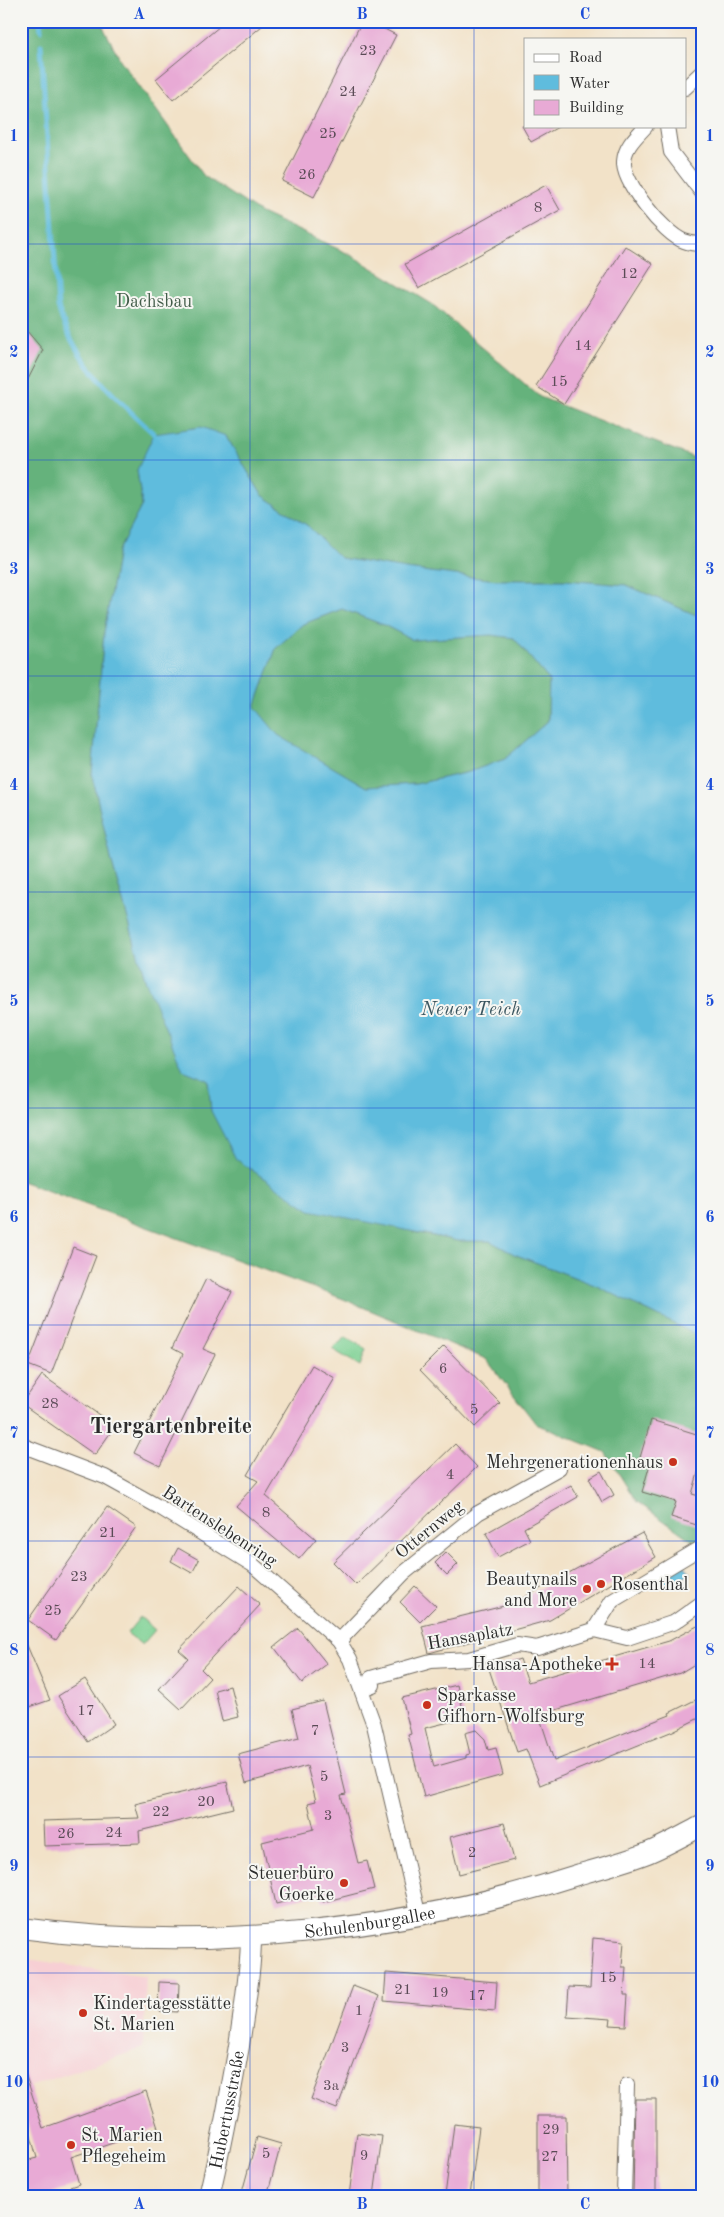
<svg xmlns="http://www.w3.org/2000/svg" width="724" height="2217" viewBox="0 0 724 2217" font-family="'Old Standard TT',serif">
	<rect width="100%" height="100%" fill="#f6f6f2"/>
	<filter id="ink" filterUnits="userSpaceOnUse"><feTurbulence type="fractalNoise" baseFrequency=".02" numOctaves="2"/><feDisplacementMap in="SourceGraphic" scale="10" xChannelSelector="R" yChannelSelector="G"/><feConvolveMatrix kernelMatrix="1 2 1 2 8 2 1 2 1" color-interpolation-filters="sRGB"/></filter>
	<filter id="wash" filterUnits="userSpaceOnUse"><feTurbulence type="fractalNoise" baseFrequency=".0096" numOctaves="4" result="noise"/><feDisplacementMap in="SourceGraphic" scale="20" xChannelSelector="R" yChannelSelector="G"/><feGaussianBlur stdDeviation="1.12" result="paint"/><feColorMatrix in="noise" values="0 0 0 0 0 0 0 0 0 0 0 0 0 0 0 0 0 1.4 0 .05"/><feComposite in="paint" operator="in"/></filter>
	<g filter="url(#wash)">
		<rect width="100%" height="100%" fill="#f2e2c8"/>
		<polygon fill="#f7cfd4" points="21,1958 146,1977 143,2048 29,2087 21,2061"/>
		<g fill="#7cd092" stroke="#547e5e">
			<polygon points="346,1337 366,1349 360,1366 332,1349"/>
			<polygon points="140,1617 155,1630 142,1645 127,1633"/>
		</g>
		<g fill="#65b27c" stroke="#486e54">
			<polygon points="21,21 100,21 121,61 204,176 261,213 349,254 432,304 540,397 703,461 703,618 626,585 564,580 496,580 406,569 340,558 308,526 262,495 226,436 137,470 142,505 118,551 104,633 92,775 112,863 146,982 208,1080 211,1111 413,1232 458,1241 490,1241 514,1254 597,1286 703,1338 703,1543 691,1540 636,1501 605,1452 536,1424 486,1359 341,1298 21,1181"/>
			<polygon points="342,609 384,625 413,640 491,635 514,638 549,680 548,721 505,759 469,772 416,784 366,787 277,735 255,707 276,648 303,624"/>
		</g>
		<g fill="#5fbcdd" stroke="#457484" fill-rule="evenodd">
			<path d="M201,427L226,436L262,495L308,526L340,558L406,569L496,580H564L626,585L703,618V1338L597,1286L514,1254L490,1241H458L310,1210L236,1159L211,1111L208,1080L183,1070L146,982L112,863L92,775L104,633L118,551L142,505L137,470L154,434ZM342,609L384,625L413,640L491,635L514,638L549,680L548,721L505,759L469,772L416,784L366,787L278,735L255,707L276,648L303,624Z"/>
			<polygon points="683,1563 690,1573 665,1588 659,1577"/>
		</g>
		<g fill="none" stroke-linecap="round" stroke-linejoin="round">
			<g stroke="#5fbcdd" stroke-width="5">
				<polyline points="40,21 41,30"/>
				<path d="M41,45L58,307C74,362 114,396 154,434"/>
			</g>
		</g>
		<g id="blocks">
			<g fill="#e8aad5">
				<polygon points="226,21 268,21 173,100 156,79"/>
				<polygon points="362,21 369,21 396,35 314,197 282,181"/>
				<polygon points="522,126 560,126 531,142"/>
				<polygon points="546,185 560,210 419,288 405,264"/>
				<polygon points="625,246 653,264 564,404 536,386"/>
				<polygon points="21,324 43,350 21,393"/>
				<polygon points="73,1247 96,1256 51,1374 28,1365"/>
				<polygon points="206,1279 232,1292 203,1349 215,1354 160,1466 134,1453 183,1354 172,1348"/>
				<polygon points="444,1346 500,1403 475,1427 420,1370"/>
				<polygon points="312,1365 335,1378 266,1496 316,1539 299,1559 236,1506 258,1481 247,1475"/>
				<polygon points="42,1375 115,1426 95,1455 22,1404"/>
				<polygon points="651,1420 703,1436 703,1456 692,1494 703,1497 703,1527 671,1517 676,1502 642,1492 650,1464 639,1461"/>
				<polygon points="455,1444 477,1467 356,1585 333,1562"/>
				<polygon points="601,1471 614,1495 602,1502 589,1478"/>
				<polygon points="571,1485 578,1497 524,1528 530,1540 498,1557 486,1533"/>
				<polygon points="107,1507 136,1527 56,1640 28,1620"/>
				<polygon points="642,1533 656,1557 550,1620 429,1653 422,1626 512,1604"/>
				<polygon points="178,1548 199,1560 192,1573 171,1561"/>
				<polygon points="446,1552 458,1564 447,1575 435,1563"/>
				<polygon points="239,1586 260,1605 201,1669 210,1678 181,1709 159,1689 188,1658 179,1650"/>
				<polygon points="415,1586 436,1606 420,1622 400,1602"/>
				<polygon points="703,1623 703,1659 680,1673 539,1715 554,1761 670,1715 669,1713 695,1700 703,1716 673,1731 540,1785 526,1749 517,1752 489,1669 520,1659 528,1682 669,1641"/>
				<polygon points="298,1628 327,1664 302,1683 274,1647"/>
				<polygon points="21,1631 50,1700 21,1710"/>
				<polygon points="85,1679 114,1724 88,1742 58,1696"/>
				<polygon points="457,1685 465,1718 425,1728 434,1767 466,1758 466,1755 470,1754 465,1733 476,1730 485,1739 488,1750 496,1748 503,1775 424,1797 408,1735 411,1734 402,1698"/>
				<polygon points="230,1686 238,1717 222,1721 215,1690"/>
				<polygon points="323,1701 346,1794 341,1795 358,1863 367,1861 374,1889 323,1902 320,1893 276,1904 262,1842 314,1829 308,1803 316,1801 307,1766 246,1783 238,1754 299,1738 292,1709"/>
				<polygon points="227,1782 233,1808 139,1831 140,1843 44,1846 43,1821 139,1818 135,1804"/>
				<polygon points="504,1823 514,1860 459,1874 450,1837"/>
				<polygon points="593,1938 624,1941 622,1967 626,1967 624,1995 628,1995 626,2026 610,2025 611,2019 567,2016 569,1987 590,1988"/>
				<polygon points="386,1973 497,1982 495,2011 384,2001"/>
				<polygon points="159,1982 179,1983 178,2012 158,2011"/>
				<polygon points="353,1986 379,1996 337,2109 311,2099"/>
				<polygon points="24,2070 43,2128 146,2091 158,2128 71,2157 79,2184 43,2196 21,2196 21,2162 37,2158 27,2122 21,2124 21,2071"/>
				<polygon points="635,2099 656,2099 656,2196 633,2196"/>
				<polygon points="538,2116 566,2116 567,2196 538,2196"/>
				<polygon points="454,2124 479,2127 470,2196 445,2196"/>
				<polygon points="357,2133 382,2136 374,2196 349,2196"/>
				<polygon points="257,2137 281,2144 267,2196 241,2196"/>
			</g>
		</g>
	</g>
	<g filter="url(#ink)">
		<use href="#blocks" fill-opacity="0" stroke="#716b62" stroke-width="1"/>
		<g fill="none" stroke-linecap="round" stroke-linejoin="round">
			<defs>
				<g id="street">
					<polyline points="685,88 703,71"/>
					<path d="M646,126C637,136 625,146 624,161C622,182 664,234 684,241C689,243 697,244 703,244"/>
					<polyline points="667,126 671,152 703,194"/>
					<polyline points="21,1445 105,1477 159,1507 253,1565 339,1641 350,1659 374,1725 419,1917"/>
					<polyline points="594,1630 627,1638 675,1622 703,1602"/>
					<polyline points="339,1641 404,1573 478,1513 559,1468"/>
					<polyline points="362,1689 373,1685 371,1678 431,1661 469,1659 517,1645 537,1648 594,1630 612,1601 699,1549"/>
					<polyline points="624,2196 627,2085"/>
				</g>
				<g id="secondary">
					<path id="s1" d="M21,1928C204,1953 405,1931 580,1874C602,1868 624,1862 645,1854C665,1846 684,1835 703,1825"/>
					<path id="s2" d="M209,2196C221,2146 230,2097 239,2046C244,2009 251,1973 251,1936"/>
				</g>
			</defs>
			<use href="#street" stroke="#716b62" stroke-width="16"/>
			<use href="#secondary" stroke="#716b62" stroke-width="22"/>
			<use href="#street" stroke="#fff" stroke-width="14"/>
			<use href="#secondary" stroke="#fff" stroke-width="20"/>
		</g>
	</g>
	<path fill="none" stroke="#1d4ed8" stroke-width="1" stroke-opacity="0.55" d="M250,21V2196M474,21V2196M21,244H703M21,460H703M21,676H703M21,892H703M21,1108H703M21,1325H703M21,1541H703M21,1757H703M21,1973H703"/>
	<g fill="#c8321e" stroke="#f6f6f2" stroke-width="2">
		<circle cx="673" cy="1462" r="5"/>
		<circle cx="601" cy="1584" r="5"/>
		<circle cx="587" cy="1589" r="5"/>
		<path d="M609.5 1656.5h5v5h5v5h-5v5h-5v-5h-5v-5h5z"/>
		<circle cx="427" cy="1705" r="5"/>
		<circle cx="344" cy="1883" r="5"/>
		<circle cx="83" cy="2013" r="5"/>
		<circle cx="71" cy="2145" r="5"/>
	</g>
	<g text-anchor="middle" stroke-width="4" stroke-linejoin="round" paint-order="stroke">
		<g font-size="15" fill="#5a4b56">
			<text x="368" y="55">23</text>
			<text x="348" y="96">24</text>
			<text x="328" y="138">25</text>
			<text x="307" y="179">26</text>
			<text x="538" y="212">8</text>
			<text x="629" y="278">12</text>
			<text x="583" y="350">14</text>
			<text x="559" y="386">15</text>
			<text x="443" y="1373">6</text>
			<text x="50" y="1408">28</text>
			<text x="474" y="1414">5</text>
			<text x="450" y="1479">4</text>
			<text x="266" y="1517">8</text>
			<text x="108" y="1537">21</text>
			<text x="79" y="1581">23</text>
			<text x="53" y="1615">25</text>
			<text x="647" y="1668">14</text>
			<text x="86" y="1715">17</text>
			<text x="315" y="1735">7</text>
			<text x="324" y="1781">5</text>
			<text x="206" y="1806">20</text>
			<text x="161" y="1816">22</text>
			<text x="328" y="1820">3</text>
			<text x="114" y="1837">24</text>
			<text x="66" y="1838">26</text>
			<text x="472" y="1857">2</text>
			<text x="608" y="1982">15</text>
			<text x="403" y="1994">21</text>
			<text x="440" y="1997">19</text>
			<text x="477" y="2000">17</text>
			<text x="359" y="2015">1</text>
			<text x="345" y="2052">3</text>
			<text x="331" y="2090">3a</text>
			<text x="551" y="2134">29</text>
			<text x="266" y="2158">5</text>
			<text x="364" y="2160">9</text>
			<text x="550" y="2161">27</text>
		</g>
		<g font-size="18" fill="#435d4a" stroke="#f6f6f2">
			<text x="154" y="307">Dachsbau</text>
		</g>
		<g font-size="18" fill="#2b2b2b" stroke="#f6f6f2" text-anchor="end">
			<text x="663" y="1468">Mehrgenerationenhaus</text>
			<text x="577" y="1585">Beautynails<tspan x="577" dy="21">and More</tspan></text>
			<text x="611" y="1590" text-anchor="start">Rosenthal</text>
			<text x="602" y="1670">Hansa-Apotheke</text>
			<text x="437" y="1701" text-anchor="start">Sparkasse<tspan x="437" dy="21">Gifhorn-Wolfsburg</tspan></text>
			<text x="334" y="1879">Steuerbüro<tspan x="334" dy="21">Goerke</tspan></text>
			<text x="93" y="2009" text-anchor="start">Kindertagesstätte<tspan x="93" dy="21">St. Marien</tspan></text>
			<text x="81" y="2141" text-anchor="start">St. Marien<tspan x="81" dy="21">Pflegeheim</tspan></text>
		</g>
		<g font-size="18" fill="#2b2b2b" stroke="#f6f6f2">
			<text transform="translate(220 1526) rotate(33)" y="6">Bartenslebenring</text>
			<text transform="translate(429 1529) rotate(-39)" y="6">Otternweg</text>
			<text transform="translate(470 1636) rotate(-10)" y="6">Hansaplatz</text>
			<text dy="6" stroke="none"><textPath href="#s1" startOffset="350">Schulenburgallee</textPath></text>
			<text dy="6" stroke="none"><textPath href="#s2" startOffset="88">Hubertusstraße</textPath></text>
		</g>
		<g font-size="19" font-style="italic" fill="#3b5660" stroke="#f6f6f2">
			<text x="471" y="1015">Neuer Teich</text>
		</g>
		<g font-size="22" font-weight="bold" fill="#2b2b2b" stroke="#f6f6f2">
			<text x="171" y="1433">Tiergartenbreite</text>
		</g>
	</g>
	<rect width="724" height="2217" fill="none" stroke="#f6f6f2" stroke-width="55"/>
	<rect x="524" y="38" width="162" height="90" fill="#f6f6f2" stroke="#a5a5a2"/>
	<rect x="534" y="54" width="25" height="8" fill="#ffffff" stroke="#a5a5a2"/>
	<text x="569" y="62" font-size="15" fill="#2b2b2b">Road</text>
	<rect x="534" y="75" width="25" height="15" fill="#5fbcdd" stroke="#a5a5a2"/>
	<text x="569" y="88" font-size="15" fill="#2b2b2b">Water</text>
	<rect x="534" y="100" width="25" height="15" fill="#e8aad5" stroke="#a5a5a2"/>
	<text x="569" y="112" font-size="15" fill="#2b2b2b">Building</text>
	<rect x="28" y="28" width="668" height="2162" fill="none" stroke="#1d4ed8" stroke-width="2"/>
	<g font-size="16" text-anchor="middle" font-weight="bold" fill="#1d4ed8">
		<text x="139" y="19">A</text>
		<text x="362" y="19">B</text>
		<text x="585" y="19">C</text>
		<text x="14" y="141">1</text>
		<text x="710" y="141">1</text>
		<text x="14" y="357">2</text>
		<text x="710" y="357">2</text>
		<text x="14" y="574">3</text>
		<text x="710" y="574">3</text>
		<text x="14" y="790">4</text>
		<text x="710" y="790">4</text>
		<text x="14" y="1006">5</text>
		<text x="710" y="1006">5</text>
		<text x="14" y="1222">6</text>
		<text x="710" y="1222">6</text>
		<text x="14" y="1438">7</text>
		<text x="710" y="1438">7</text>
		<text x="14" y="1655">8</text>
		<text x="710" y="1655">8</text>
		<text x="14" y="1871">9</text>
		<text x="710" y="1871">9</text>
		<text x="14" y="2087">10</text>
		<text x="710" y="2087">10</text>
		<text x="139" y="2209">A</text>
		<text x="362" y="2209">B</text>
		<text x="585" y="2209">C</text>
	</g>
</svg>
